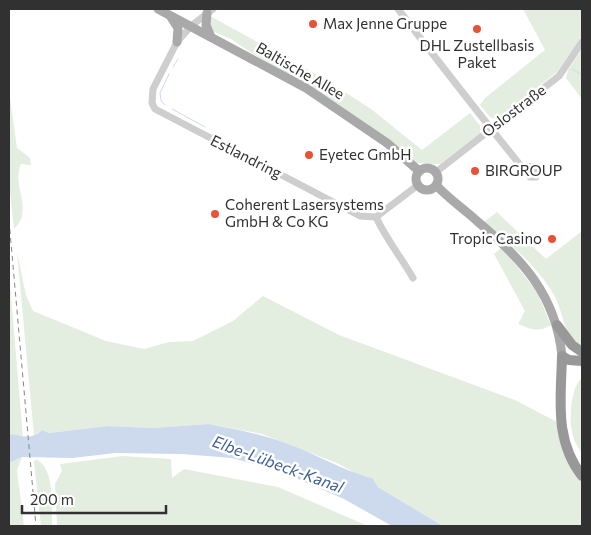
<svg xmlns="http://www.w3.org/2000/svg" width="591" height="535" viewBox="0 0 591 535" font-family="Commissioner,sans-serif">
	<rect width="100%" height="100%" fill="#fff"/>
	<g fill="#e4eee0">
		<polygon points="523,9 582,9 582,36 557,72 497,119 491,118 480,105 485,98 545,50"/>
		<polygon points="210,16 323,78 371,109 422,150 470,113 480,126 480,133 440,164 416,163 335,102 250,52 231,39 212,31 209,19"/>
		<polygon points="582,49 582,99 566,78 568,70"/>
		<path d="M9,91L17,148L30,158L31,165L21,164C11,187 35,209 14,229L9,183Z"/>
		<path d="M497,212L546,259L582,231V349C559,329 566,314 552,292C535,263 509,244 484,222Z"/>
		<path d="M502,247L537,292L551,325C539,333 530,329 518,324L525,311L494,254Z"/>
		<polygon points="17,252 26,295 33,311 106,341 144,349 169,342 193,341 233,321 263,296 339,335 515,400 557,422 576,473 582,481 582,526 443,526 378,487 371,478 360,476 339,464 262,434 209,424 152,428 108,426 49,433 42,430 34,436"/>
		<polygon points="9,271 23,438 9,434"/>
		<path d="M582,378V453C577,447 573,439 572,431C569,417 571,387 582,378Z"/>
		<polygon points="123,456 171,459 172,478 184,469 278,487 368,526 57,526 55,484 62,471 60,464"/>
		<polygon points="22,457 17,470 24,526 9,526 9,463"/>
		<path d="M36,459C56,470 51,506 52,526H41L34,462Z"/>
	</g>
	<path fill="#cdd9ed" d="M209,424C239,430 267,435 296,447C319,456 349,473 372,478L378,487L443,526H392L344,499L277,470L232,458L182,454L115,453L73,458L22,457L9,463V434C21,435 31,441 42,430L49,433L108,426L152,428Z"/>
	<g fill="none" stroke-linecap="round" stroke-linejoin="round">
		<g stroke="#cdd9ed" stroke-width="1">
			<polyline points="173,67 178,59"/>
			<polyline points="572,69 582,75"/>
			<polyline points="165,105 161,101 160,93 169,74"/>
			<polyline points="172,109 205,127"/>
		</g>
		<g stroke="#cecece" stroke-width="7">
			<polyline points="213,9 191,26 177,42 153,89 152,103 155,109 360,216 376,217 418,185"/>
			<path d="M398,9C441,65 485,122 530,177H536L538,170L535,167L521,166"/>
			<polyline points="436,172 559,76 582,42"/>
			<path d="M376,217C386,239 401,257 413,278"/>
		</g>
		<g stroke="#a9a9a9" stroke-width="9">
			<polyline points="158,9 306,88 387,143 419,171"/>
			<polyline points="207,13 206,25 211,37"/>
			<polyline points="171,17 178,28 177,42"/>
			<circle cx="427" cy="179" r="11"/>
			<path d="M437,186C449,199 464,209 477,221C522,259 556,295 562,356"/>
		</g>
		<g stroke="#989898" stroke-width="10">
			<polyline points="557,325 572,345 582,352"/>
			<path d="M582,361L569,360L562,356C561,399 554,440 582,476"/>
		</g>
		<polyline stroke="#868686" stroke-width="1" stroke-dasharray="5 4" stroke-linecap="butt" points="9,220 36,526"/>
	</g>
	<g fill="#e65336" stroke="#fff" stroke-width="2">
		<circle cx="313" cy="24" r="5"/>
		<circle cx="477" cy="29" r="5"/>
		<circle cx="309" cy="155" r="5"/>
		<circle cx="475" cy="171" r="5"/>
		<circle cx="215" cy="214" r="5"/>
		<circle cx="552" cy="239" r="5"/>
	</g>
	<g text-anchor="middle" stroke-width="5" stroke-linejoin="round" paint-order="stroke">
		<g font-size="15" fill="#313131" stroke="#fff" text-anchor="start">
			<text x="323" y="29">Max Jenne Gruppe</text>
			<text x="477" y="51" text-anchor="middle">DHL Zustellbasis<tspan x="477" dy="17">Paket</tspan></text>
			<text x="319" y="160">Eyetec GmbH</text>
			<text x="485" y="176">BIRGROUP</text>
			<text x="225" y="210">Coherent Lasersystems<tspan x="225" dy="17">GmbH &amp; Co KG</tspan></text>
			<text x="542" y="244" text-anchor="end">Tropic Casino</text>
		</g>
		<g font-size="15" fill="#313131" stroke="#fff">
			<text transform="translate(300 71) rotate(30)" y="5">Baltische Allee</text>
			<text transform="translate(514 111) rotate(-37)" y="5">Oslostraße</text>
			<text transform="translate(246 157) rotate(27)" y="5">Estlandring</text>
		</g>
		<g font-size="16" font-style="italic" fill="#3e5e95" stroke="#fff">
			<text transform="translate(278 464) rotate(20)" y="6">Elbe-Lübeck-Kanal</text>
		</g>
	</g>
	<rect width="591" height="535" fill="none" stroke="#313131" stroke-width="20"/>
	<path d="M22 505v8h144v-8" fill="none" stroke="#313131" stroke-width="2.5"/>
	<text x="30" y="505" font-size="15" fill="#313131" stroke="#ffffff" stroke-width="4" paint-order="stroke">200 m</text>
</svg>
